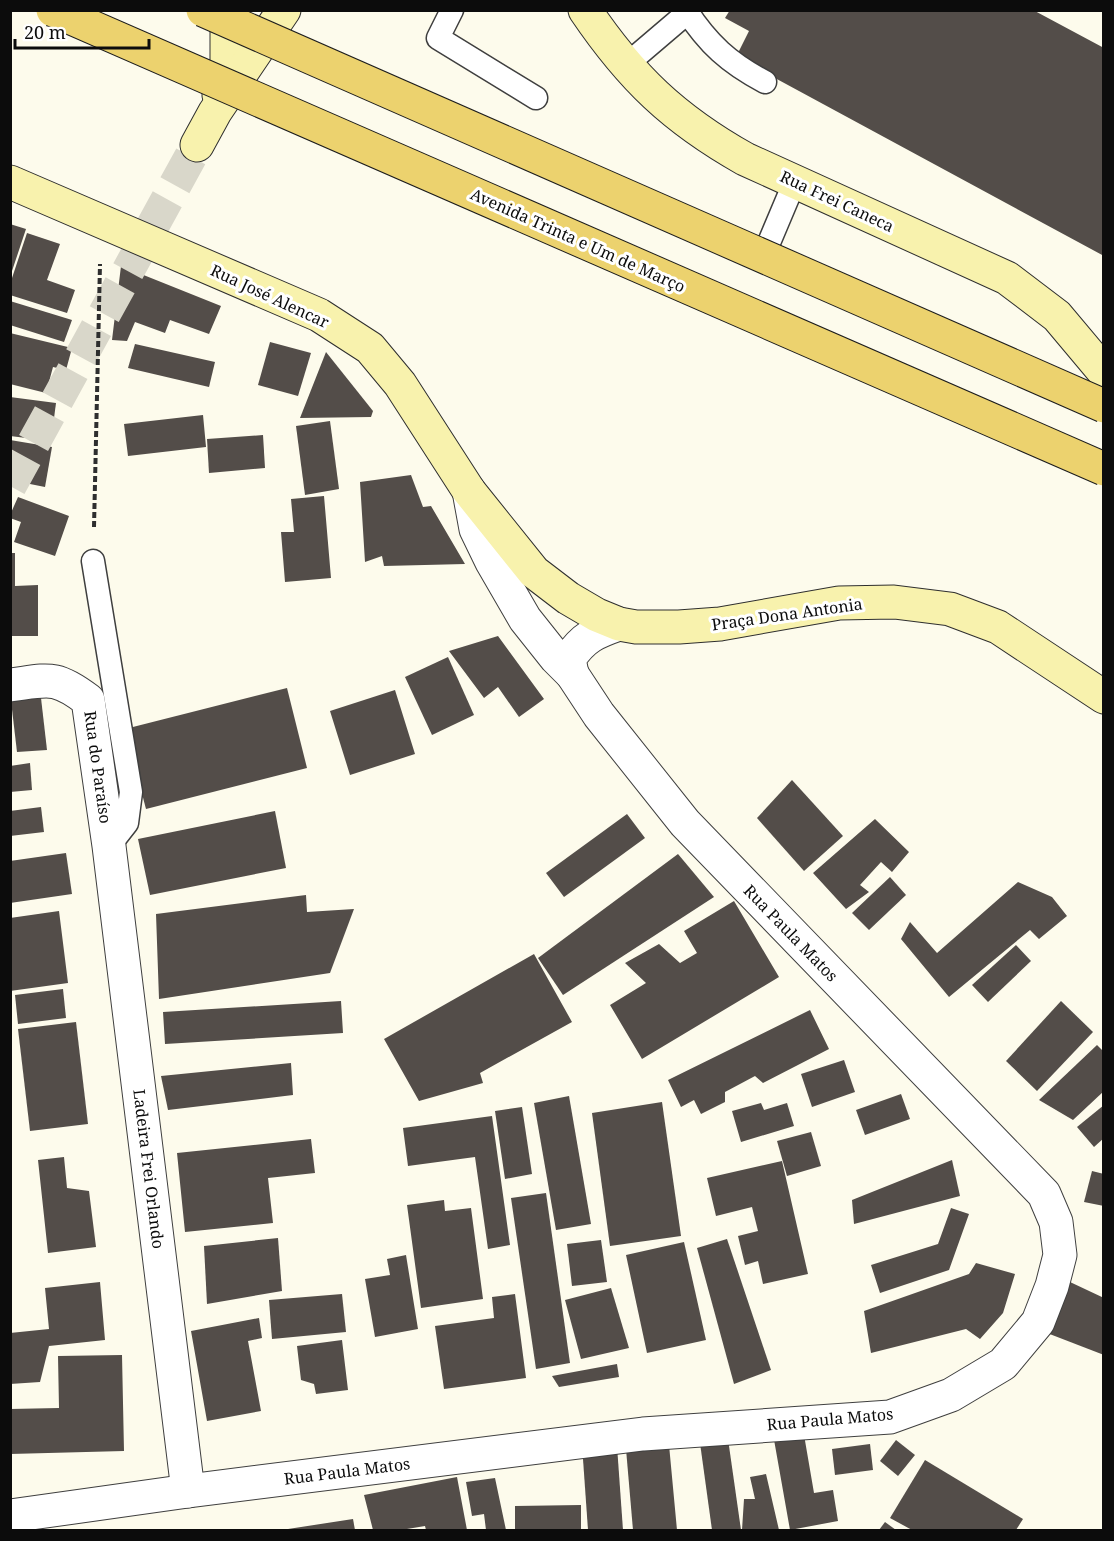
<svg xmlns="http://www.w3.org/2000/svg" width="1114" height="1541" viewBox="0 0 1114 1541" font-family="'Noto Serif',serif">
	<rect width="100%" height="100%" fill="#fdfbec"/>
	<g fill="#534d49">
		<polygon points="730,10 1033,10 1104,48 1104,256 736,57 749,31 725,18"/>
		<polygon points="10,224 26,229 11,274 10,274"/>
		<polygon points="27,233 60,244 47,280 75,290 67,313 10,295 10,284"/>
		<polygon points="121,266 221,306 209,334 170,320 165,333 135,322 127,341 112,340"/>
		<polygon points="10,301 72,320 64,342 10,325"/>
		<polygon points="10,333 72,348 66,370 53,367 46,393 10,384"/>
		<polygon points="270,342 311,353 298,396 258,385"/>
		<polygon points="135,344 215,362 209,387 128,368"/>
		<polygon points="326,352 373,411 371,417 300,418"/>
		<polygon points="10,397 56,403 51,441 10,436"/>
		<polygon points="203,415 206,447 128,456 124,424"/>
		<polygon points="330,421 339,489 305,495 296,426"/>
		<polygon points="263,435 265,468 209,473 207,439"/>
		<polygon points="10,440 52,447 45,487 10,480"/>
		<polygon points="411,475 423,507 431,506 465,564 384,566 382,556 365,562 360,482"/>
		<polygon points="324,496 331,578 285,582 281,532 294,532 291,499"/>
		<polygon points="18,497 69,516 55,556 14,542 21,522 10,518 10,515"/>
		<polygon points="10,553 15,553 15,586 38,585 38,636 10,636"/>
		<polygon points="498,636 544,699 519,717 498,687 484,698 449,651"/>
		<polygon points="448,657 474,715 432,735 405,677"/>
		<polygon points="287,688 307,768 146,809 125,729"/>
		<polygon points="395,690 415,754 350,775 330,711"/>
		<polygon points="41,698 47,750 17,752 11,701"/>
		<polygon points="30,763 32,790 10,792 10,766"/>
		<polygon points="792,780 843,836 804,871 757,818"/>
		<polygon points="41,807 44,832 10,836 10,811"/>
		<polygon points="275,811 286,868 150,895 138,839"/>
		<polygon points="627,814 645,838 564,897 546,873"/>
		<polygon points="875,819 909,852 892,872 881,862 860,885 869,892 846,909 813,873"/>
		<polygon points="66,853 72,894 10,903 10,861"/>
		<polygon points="678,854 714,897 563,995 538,958"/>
		<polygon points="890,877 906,895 869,930 852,913"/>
		<polygon points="1018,882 1052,897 1067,916 1039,939 1030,930 949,997 901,939 910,922 937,953"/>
		<polygon points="306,895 307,912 354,909 330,973 159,999 156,914"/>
		<polygon points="734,901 779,977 642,1059 610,1005 646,983 625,963 659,944 680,963 697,953 684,931"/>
		<polygon points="59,911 68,983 10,991 10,918"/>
		<polygon points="1016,945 1031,961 988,1002 972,985"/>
		<polygon points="534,954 572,1022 480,1073 483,1083 419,1101 384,1039"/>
		<polygon points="63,989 66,1018 18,1024 15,995"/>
		<polygon points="341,1001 343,1033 165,1044 163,1012"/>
		<polygon points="1061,1001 1093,1032 1037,1091 1006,1061"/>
		<polygon points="810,1010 829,1049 763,1083 755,1076 725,1092 725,1102 701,1114 694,1100 681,1107 668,1080"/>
		<polygon points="76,1022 88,1124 30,1131 18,1029"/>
		<polygon points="1097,1045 1104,1052 1104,1091 1073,1120 1039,1100"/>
		<polygon points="844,1060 855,1092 812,1107 801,1074"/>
		<polygon points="291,1063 293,1095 168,1110 161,1076"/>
		<polygon points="901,1094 910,1119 865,1135 856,1110"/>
		<polygon points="569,1096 591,1224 556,1230 534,1103"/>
		<polygon points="662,1102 681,1236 610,1246 592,1113"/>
		<polygon points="761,1103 764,1110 787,1103 794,1126 741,1142 732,1111"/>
		<polygon points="1104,1105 1104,1138 1094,1147 1077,1127"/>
		<polygon points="522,1107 532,1174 505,1179 495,1111"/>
		<polygon points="492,1116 510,1245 488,1249 475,1157 408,1166 403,1128"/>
		<polygon points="811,1132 821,1166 787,1176 777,1141"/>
		<polygon points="311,1139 315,1173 268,1178 273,1223 185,1232 177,1153"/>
		<polygon points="64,1157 67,1188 89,1191 96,1247 48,1253 38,1160"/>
		<polygon points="952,1160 960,1196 854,1224 852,1200"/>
		<polygon points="782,1161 808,1274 763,1284 758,1261 745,1265 738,1236 758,1231 752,1207 716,1216 707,1178"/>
		<polygon points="1092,1171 1104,1174 1104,1206 1084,1202"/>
		<polygon points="546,1193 570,1363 536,1369 511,1198"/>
		<polygon points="444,1200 445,1211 471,1208 483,1299 421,1308 407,1205"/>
		<polygon points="951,1208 969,1214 949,1270 880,1293 871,1265 938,1244"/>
		<polygon points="278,1238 282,1291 207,1304 204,1246"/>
		<polygon points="727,1239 771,1370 734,1384 697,1248"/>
		<polygon points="601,1240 607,1282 572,1286 567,1244"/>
		<polygon points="684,1242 706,1340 647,1353 626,1255"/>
		<polygon points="406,1255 418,1329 375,1337 365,1279 390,1275 387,1259"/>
		<polygon points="976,1263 1015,1274 1003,1313 980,1339 966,1329 871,1353 864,1311 969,1274"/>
		<polygon points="100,1282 105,1340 49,1346 40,1382 10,1384 10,1333 49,1329 45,1288"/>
		<polygon points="1070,1282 1104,1298 1104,1355 1047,1333"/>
		<polygon points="611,1288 629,1348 581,1359 565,1300"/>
		<polygon points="342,1294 346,1332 272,1339 269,1300"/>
		<polygon points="515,1294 526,1378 444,1389 435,1326 494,1318 492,1297"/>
		<polygon points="259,1318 262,1338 248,1341 261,1411 207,1421 191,1331"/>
		<polygon points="342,1340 348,1390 316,1394 314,1384 301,1380 297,1346"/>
		<polygon points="122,1355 124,1451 10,1454 10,1409 59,1408 58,1356"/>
		<polygon points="617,1364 619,1377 559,1387 552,1376"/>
		<polygon points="803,1429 814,1493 833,1490 838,1521 790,1530 773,1434"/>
		<polygon points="728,1439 741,1530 712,1530 700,1443"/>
		<polygon points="896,1440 915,1455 898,1476 880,1461"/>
		<polygon points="870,1444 873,1470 835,1475 832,1449"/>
		<polygon points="669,1445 677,1530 633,1530 626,1449"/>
		<polygon points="617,1446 623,1530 588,1530 583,1459"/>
		<polygon points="925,1460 1023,1519 1016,1530 912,1530 890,1518"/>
		<polygon points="766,1474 779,1530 742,1530 744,1499 755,1499 750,1477"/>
		<polygon points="457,1477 467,1530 426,1530 425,1526 401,1530 373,1530 364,1495"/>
		<polygon points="495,1478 506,1530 486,1530 484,1514 472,1516 466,1482"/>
		<polygon points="581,1505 581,1530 515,1530 515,1506"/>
		<polygon points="353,1519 355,1530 288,1530 288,1529"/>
		<polygon points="885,1522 896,1530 879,1530"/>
	</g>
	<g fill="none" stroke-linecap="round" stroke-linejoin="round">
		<polyline stroke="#d9d7ca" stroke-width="33" stroke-dasharray="33 16" stroke-linecap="butt" points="10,486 197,145"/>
		<defs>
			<g id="lane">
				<polyline points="452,10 438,38 536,98"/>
				<path d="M686,10C708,44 729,63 765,82"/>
				<polyline points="626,65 687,13"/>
				<polyline points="768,245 795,181"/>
				<polyline points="93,561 131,792 127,823 109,846"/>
			</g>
			<g id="street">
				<path d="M572,674L569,659C583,637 596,632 619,624"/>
				<path d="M10,685C49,680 55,675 88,700L109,846L188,1491"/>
				<polyline points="10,1516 188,1491 643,1434 890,1417 951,1395 1003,1364 1038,1322 1052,1286 1060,1255 1056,1222 1044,1194 685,823 599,715 572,674 556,658 525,619 492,562 476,529 469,491"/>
			</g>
			<g id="secondary">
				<path d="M585,10C631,78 674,119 745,159L1007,278L1057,316L1104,372"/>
				<polyline points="219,95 227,61 227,10"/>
				<polyline points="197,145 215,112 284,10"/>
				<polyline points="10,182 319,315 370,348 400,384 469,491 534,572 568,598 597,615 619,624 636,627 679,627 720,624 839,603 894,602 950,609 998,627 1104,697"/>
			</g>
		</defs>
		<use href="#lane" stroke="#3f3f3f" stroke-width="25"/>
		<use href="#street" stroke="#3f3f3f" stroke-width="35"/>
		<use href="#secondary" stroke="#2e2e2e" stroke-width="35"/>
		<polyline stroke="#2e2e2e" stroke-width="4" stroke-dasharray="6 3" stroke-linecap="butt" points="94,527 100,264"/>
		<use href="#lane" stroke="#fff" stroke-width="22"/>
		<use href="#street" stroke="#fff" stroke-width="33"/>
		<use href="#secondary" stroke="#f8f2ad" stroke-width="33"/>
		<defs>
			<g id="primary-bridge">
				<polyline points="53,10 1104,469"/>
				<polyline points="203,10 1104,406"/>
			</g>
		</defs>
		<use href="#primary-bridge" stroke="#1d1d1d" stroke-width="35" stroke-linecap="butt"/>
		<use href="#primary-bridge" stroke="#ecd26e" stroke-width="33"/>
	</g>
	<g text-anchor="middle" stroke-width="6" stroke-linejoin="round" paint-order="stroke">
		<g font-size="16" fill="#0c0c0c" stroke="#fff">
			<text transform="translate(837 201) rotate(25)" y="6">Rua Frei Caneca</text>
			<text transform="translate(578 240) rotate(24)" y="6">Avenida Trinta e Um de Março</text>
			<text transform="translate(270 296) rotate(25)" y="6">Rua José Alencar</text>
			<text transform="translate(787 614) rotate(-8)" y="6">Praça Dona Antonia</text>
			<text transform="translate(98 767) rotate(82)" y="6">Rua do Paraíso</text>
			<text transform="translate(791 933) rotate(46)" y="6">Rua Paula Matos</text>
			<text transform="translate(149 1169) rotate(83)" y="6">Ladeira Frei Orlando</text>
			<text transform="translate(830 1419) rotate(-5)" y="6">Rua Paula Matos</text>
			<text transform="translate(347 1471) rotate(-7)" y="6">Rua Paula Matos</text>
		</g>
	</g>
	<rect width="1114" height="1541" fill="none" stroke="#0c0c0c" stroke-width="24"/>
	<path d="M15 39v9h134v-9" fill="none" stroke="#0c0c0c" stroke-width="3"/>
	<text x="24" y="39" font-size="18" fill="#0c0c0c" stroke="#ffffff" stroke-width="4.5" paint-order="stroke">20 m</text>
</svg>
